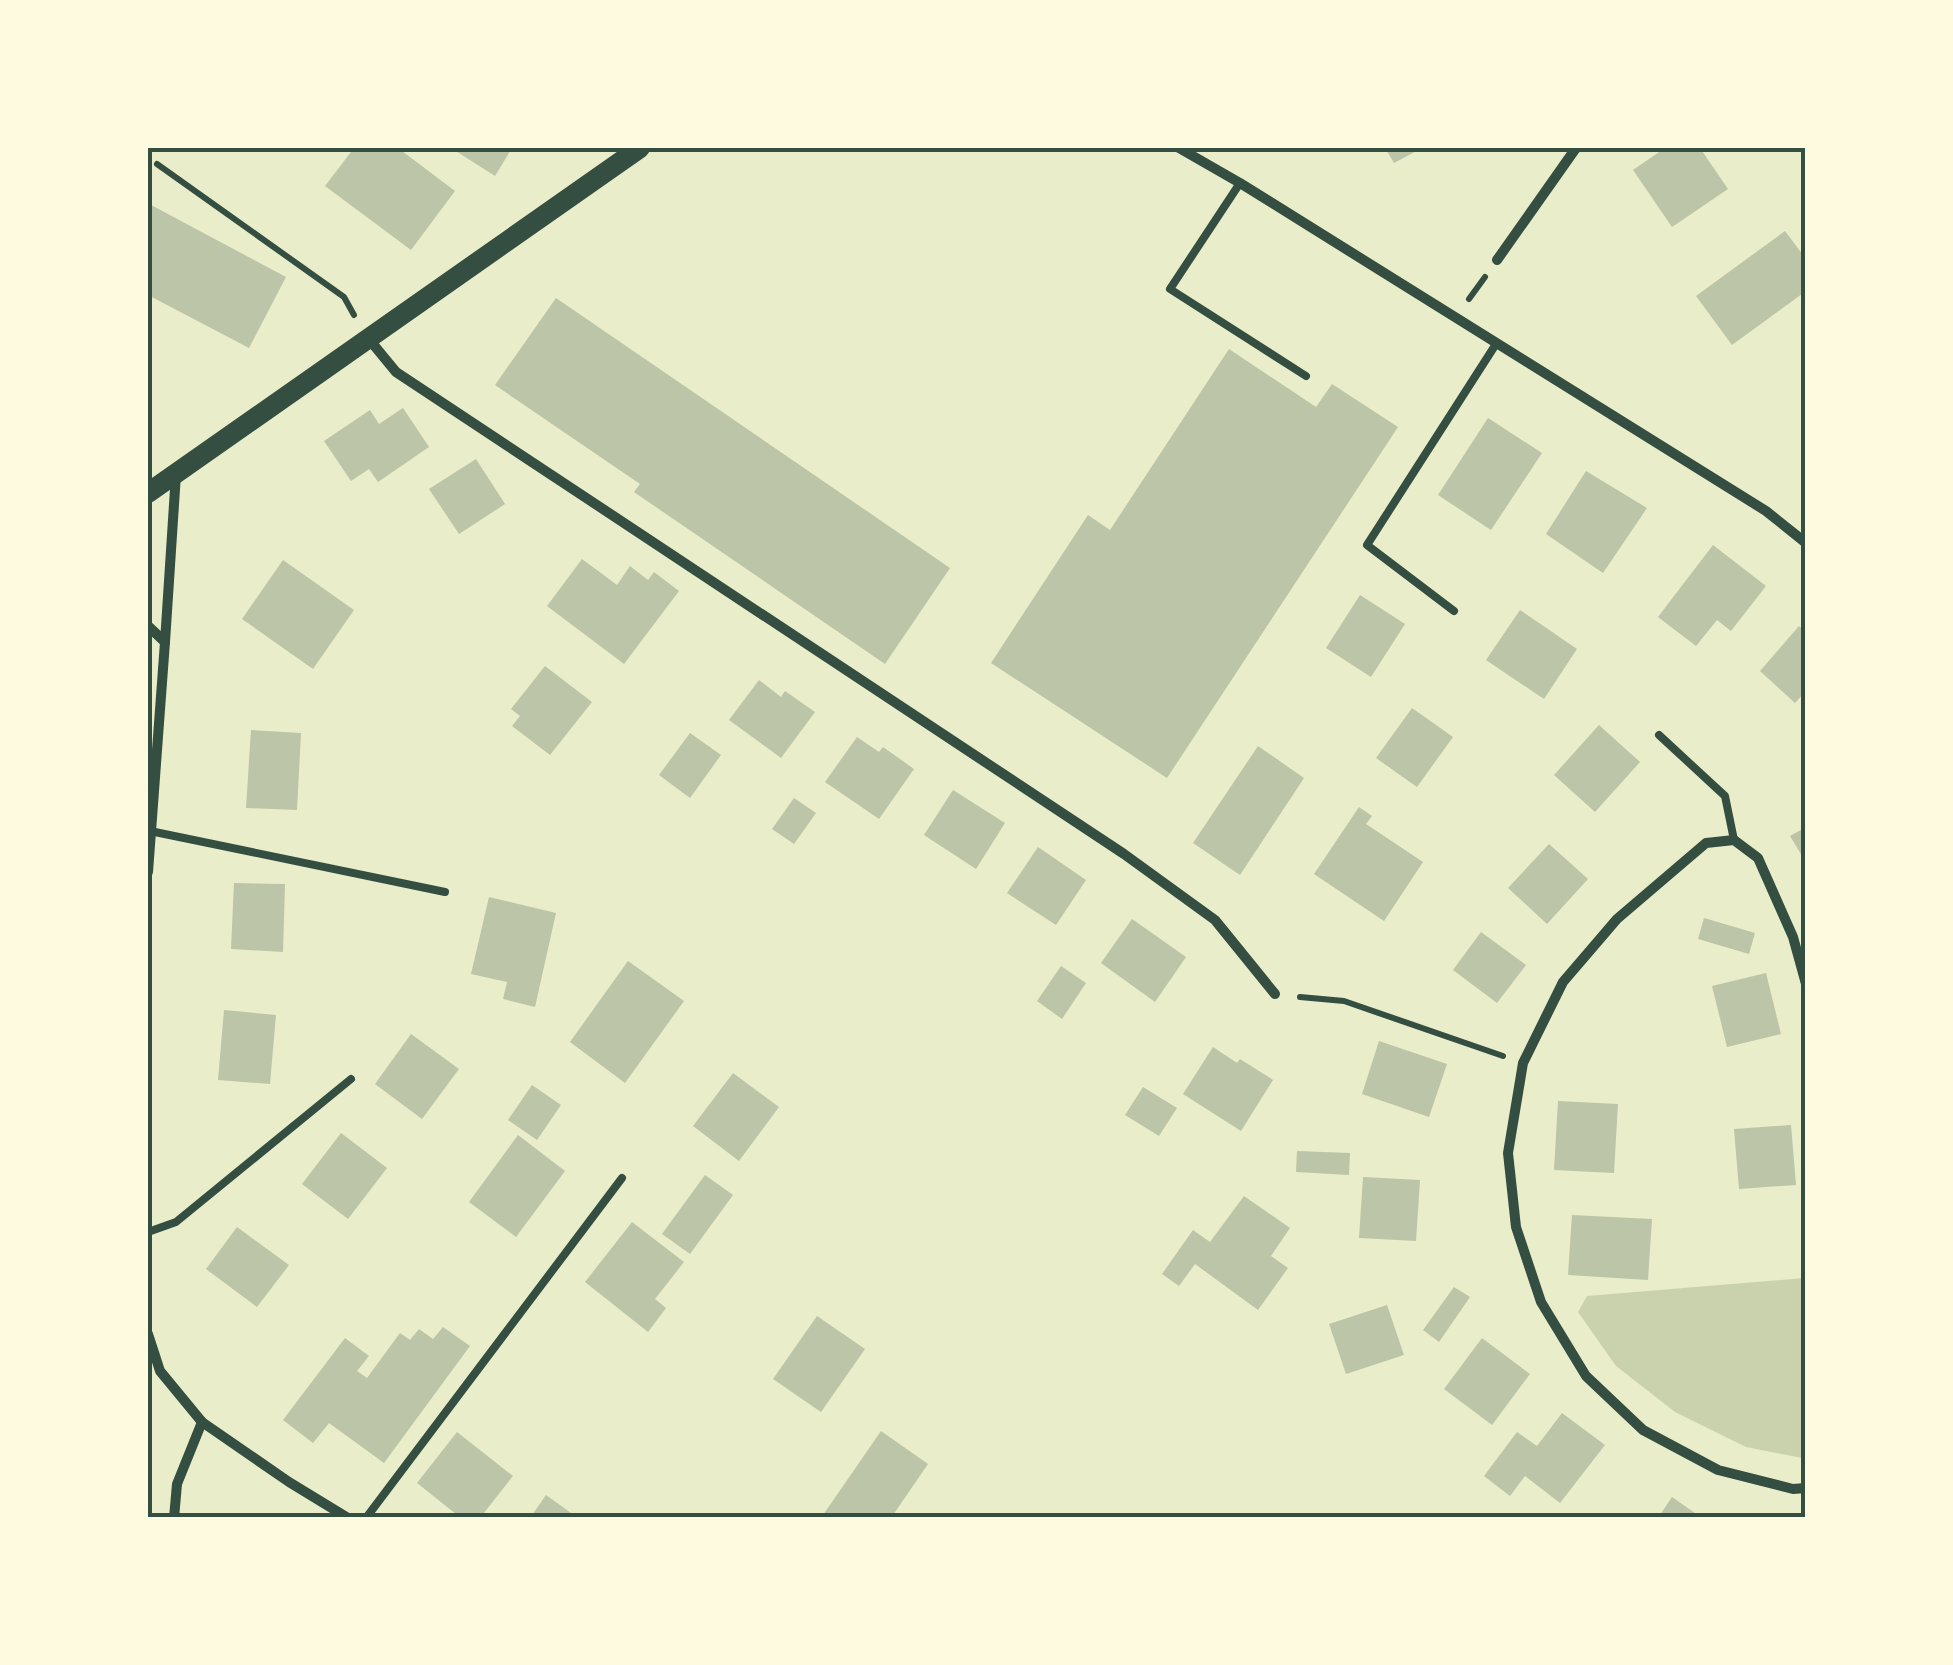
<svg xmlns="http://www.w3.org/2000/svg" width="1953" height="1665" viewBox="0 0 1953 1665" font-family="'Roboto Condensed',sans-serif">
	<rect width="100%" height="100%" fill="#e9edc9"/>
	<polygon fill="#cad2ad" points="1805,1278 1806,1457 1802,1458 1746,1447 1675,1412 1616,1366 1578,1312 1587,1296"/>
	<g fill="#bcc5a7">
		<polygon points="354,148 398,148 455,191 411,250 325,186"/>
		<polygon points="451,148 512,148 495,176"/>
		<polygon points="1385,148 1422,148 1394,163"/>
		<polygon points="1665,148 1700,148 1728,189 1672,227 1633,170"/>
		<polygon points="151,205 286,277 249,348 148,295 148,211"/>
		<polygon points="1785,231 1806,259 1806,291 1732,345 1696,296"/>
		<polygon points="556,298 950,568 885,664 634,492 640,484 495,385"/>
		<polygon points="1229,349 1316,407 1332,384 1398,427 1167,778 991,663 1088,515 1110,530"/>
		<polygon points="403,408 429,447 378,482 369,469 351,481 324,441 370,410 379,424"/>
		<polygon points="1488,418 1542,453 1491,530 1438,495"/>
		<polygon points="476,459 505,504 459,534 429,489"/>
		<polygon points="1586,471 1647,508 1603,573 1546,534"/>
		<polygon points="1713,545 1766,586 1731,631 1717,620 1696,646 1658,617"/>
		<polygon points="582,559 617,585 630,566 648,580 654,572 679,591 624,664 547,606"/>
		<polygon points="283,560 354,610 313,669 242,619"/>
		<polygon points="1360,595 1405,624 1371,677 1326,648"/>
		<polygon points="1520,610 1577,649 1544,699 1486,660"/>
		<polygon points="1799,626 1806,632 1806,691 1795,703 1760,671"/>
		<polygon points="545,666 592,702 550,755 512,726 520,716 511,709"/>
		<polygon points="759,680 781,697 785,691 815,712 781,758 729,720"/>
		<polygon points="1412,708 1453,737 1417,787 1376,758"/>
		<polygon points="1599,725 1640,762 1595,812 1554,775"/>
		<polygon points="251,730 301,733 297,810 246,808"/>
		<polygon points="690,733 721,755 690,798 659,775"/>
		<polygon points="857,737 879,752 883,747 914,769 879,819 825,782"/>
		<polygon points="1258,746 1304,778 1240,875 1193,843"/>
		<polygon points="953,790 1005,823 976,869 924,835"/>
		<polygon points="794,798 816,813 794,844 772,829"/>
		<polygon points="1359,807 1372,816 1366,824 1423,862 1384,921 1314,874"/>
		<polygon points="1806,827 1806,853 1802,856 1790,836"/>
		<polygon points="1549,844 1588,879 1547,924 1508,888"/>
		<polygon points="1038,847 1086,880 1056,925 1007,893"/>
		<polygon points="234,883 285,884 283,952 231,949"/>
		<polygon points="489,897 556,913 535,1007 503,999 507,982 471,974"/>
		<polygon points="1704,918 1755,933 1749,954 1698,939"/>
		<polygon points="1132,919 1186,957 1155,1002 1101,963"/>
		<polygon points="1481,932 1526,965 1497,1003 1453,970"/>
		<polygon points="628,961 684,1001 625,1083 570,1042"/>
		<polygon points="1061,966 1086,983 1062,1019 1037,1001"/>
		<polygon points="1766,973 1781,1034 1727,1047 1712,986"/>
		<polygon points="224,1010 276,1015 270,1084 218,1080"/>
		<polygon points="411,1034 459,1069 422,1119 375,1084"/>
		<polygon points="1379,1041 1447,1064 1429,1117 1362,1094"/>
		<polygon points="1213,1047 1237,1063 1240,1059 1273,1080 1241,1131 1183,1094"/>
		<polygon points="733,1073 779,1107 739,1161 693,1126"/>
		<polygon points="532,1085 561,1105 537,1140 508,1120"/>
		<polygon points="1143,1087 1177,1108 1159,1136 1125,1115"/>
		<polygon points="1558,1101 1618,1104 1614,1173 1554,1170"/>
		<polygon points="1791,1125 1796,1185 1739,1189 1734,1129"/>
		<polygon points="341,1133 387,1168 348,1219 302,1184"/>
		<polygon points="518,1135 565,1171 516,1237 469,1202"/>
		<polygon points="1297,1151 1350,1153 1349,1175 1296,1172"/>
		<polygon points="705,1175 733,1195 690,1254 662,1234"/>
		<polygon points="1363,1177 1420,1180 1416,1241 1359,1238"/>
		<polygon points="1244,1196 1290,1228 1271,1256 1288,1268 1258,1310 1195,1264 1179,1286 1162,1274 1193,1230 1210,1242"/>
		<polygon points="1572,1215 1652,1219 1648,1280 1568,1275"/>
		<polygon points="632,1222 684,1262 655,1299 666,1308 648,1332 585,1282"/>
		<polygon points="237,1227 289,1265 257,1307 206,1269"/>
		<polygon points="1454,1287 1470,1297 1439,1342 1423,1330"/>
		<polygon points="1387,1305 1404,1355 1346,1374 1329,1324"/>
		<polygon points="817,1316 865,1349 821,1412 773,1379"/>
		<polygon points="443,1327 470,1346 384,1463 329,1423 313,1443 283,1420 345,1338 369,1356 357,1371 367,1378 400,1333 410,1340 419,1329 433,1339"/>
		<polygon points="1482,1338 1530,1374 1492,1425 1444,1389"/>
		<polygon points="1562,1413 1605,1445 1560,1503 1525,1476 1510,1496 1484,1476 1517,1432 1537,1446"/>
		<polygon points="881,1431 928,1464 891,1518 821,1518"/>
		<polygon points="457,1432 513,1476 480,1518 461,1518 417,1483"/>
		<polygon points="546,1495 578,1518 530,1518"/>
		<polygon points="1672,1497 1702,1518 1658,1518"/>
	</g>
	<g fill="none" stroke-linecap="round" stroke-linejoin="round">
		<g stroke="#344e41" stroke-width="6">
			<polyline points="157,164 344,297 354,315"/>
			<polyline points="1469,299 1485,277"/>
			<polyline points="1300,997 1344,1001 1503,1056"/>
		</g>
		<g stroke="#344e41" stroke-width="8">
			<polyline points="1240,183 1170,289 1306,376"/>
			<polyline points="1454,611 1367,545 1496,344"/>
			<polyline points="1659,735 1725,796 1734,840"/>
			<polyline points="150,831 445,892"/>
			<polyline points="148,1232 176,1222 351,1079"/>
			<polyline points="366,1518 622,1178"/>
		</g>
		<g stroke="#344e41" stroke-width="10">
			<polyline points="1179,148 1240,183 1766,511 1806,543"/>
			<polyline points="1497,260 1576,148"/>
			<polyline points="368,338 396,372 1124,854 1215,920 1275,994"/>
			<polyline points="148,626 165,642 148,872"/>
			<polyline points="165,642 176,474"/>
			<polyline points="1806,984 1793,937 1758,858 1734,840 1706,843 1617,919 1563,982 1523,1063 1508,1153 1516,1227 1541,1302 1586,1376 1643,1430 1718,1470 1793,1489 1806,1488"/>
			<polyline points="148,1334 160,1371 202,1422 289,1482 348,1518"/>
			<polyline points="174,1518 177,1484 202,1422"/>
		</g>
		<polyline stroke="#344e41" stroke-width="20" points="148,493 640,148"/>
	</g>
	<rect width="1953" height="1665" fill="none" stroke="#fefae0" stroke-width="300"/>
	<rect x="150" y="150" width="1653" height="1365" fill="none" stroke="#344e41" stroke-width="4"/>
</svg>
